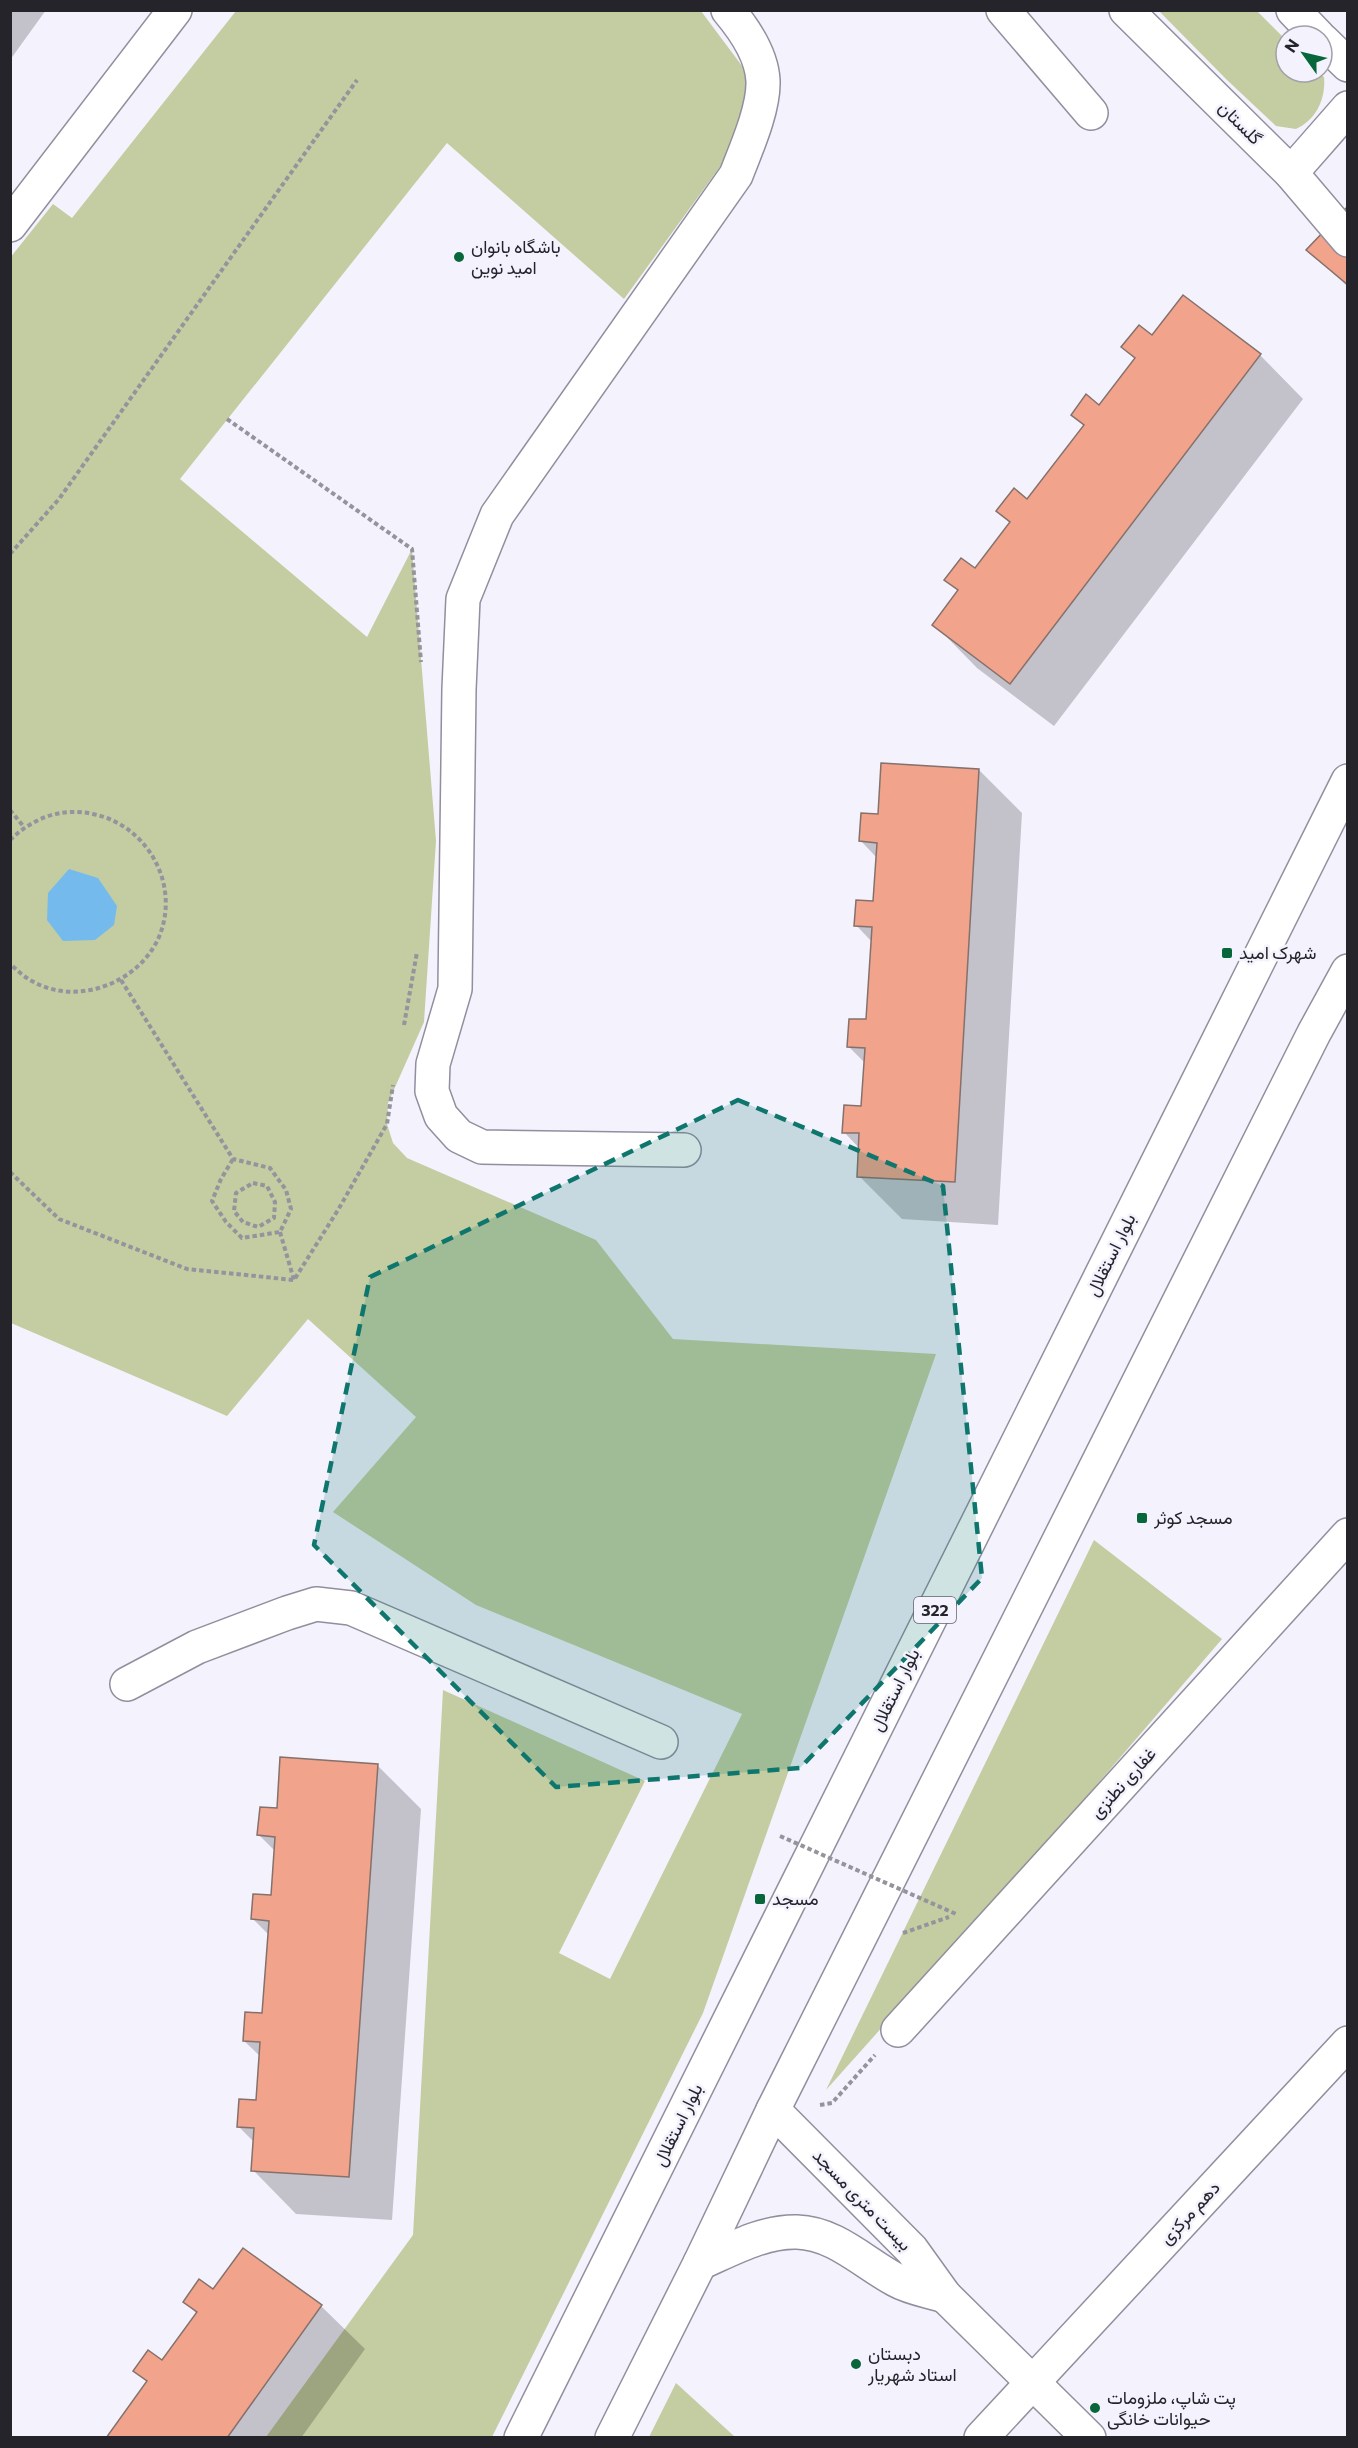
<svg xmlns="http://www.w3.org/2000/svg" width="1358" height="2448" viewBox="0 0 1358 2448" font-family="Commissioner,Vazirmatn,sans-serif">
	<rect width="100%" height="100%" fill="#f4f2fd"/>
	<g fill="#c3cda1">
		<polygon points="236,11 701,11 745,70 745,105 732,150 624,299 447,143 180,479 367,637 412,549 436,841 424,1022 388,1103 387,1124 393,1143 407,1158 596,1240 673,1339 936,1354 703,2013 492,2437 266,2437 413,2235 443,1690 645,1781 559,1953 610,1979 742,1714 476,1605 333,1512 416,1417 308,1319 227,1416 11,1323 10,258 53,204 72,218"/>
		<path d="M1159,11H1257L1286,40V72H1318L1324,77C1326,99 1316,120 1296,129L1276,126L1226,79Z"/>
		<polygon points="1094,1540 1222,1639 1045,1845 826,2090"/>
		<polygon points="676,2383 735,2437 649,2437"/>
	</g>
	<polygon fill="#75baed" points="69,869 98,878 117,906 114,925 95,940 63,941 47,920 48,893"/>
	<g fill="#0003">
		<polygon points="10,10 46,10 10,60"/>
		<polygon points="1348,208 1348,287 1308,250"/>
		<polygon points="1183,297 1260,355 1303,399 1054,726 977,668 934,624 959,592 946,580 976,570 1011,524 998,511 1028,501 1085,427 1073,414 1100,407 1136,359 1123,347 1153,337"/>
		<polygon points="979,770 1022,813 998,1225 902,1219 859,1176 860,1149 844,1132 863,1108 865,1063 849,1047 867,1021 872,942 856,925 875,902 877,858 861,841 880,816"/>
		<polygon points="378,1766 421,1809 392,2220 296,2214 253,2170 255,2143 238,2126 258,2102 261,2057 244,2041 264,2015 269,1935 253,1919 272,1897 275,1851 259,1835 278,1810"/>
		<polygon points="244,2250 321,2306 365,2349 301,2438 108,2438 148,2383 135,2371 163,2362 197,2314 185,2302 214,2291"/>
	</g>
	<g fill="#f2a38b" stroke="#84716c" stroke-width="1.5">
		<polygon points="1348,206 1348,285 1306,250"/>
		<polygon points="1183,295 1261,354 1010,684 932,625 958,590 944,580 961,558 975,568 1010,522 996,511 1014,488 1027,499 1084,425 1071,415 1086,394 1099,405 1135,358 1121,347 1139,325 1152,335"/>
		<polygon points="881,763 979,769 955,1182 857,1177 859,1133 842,1133 844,1105 861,1106 865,1048 847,1047 849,1019 866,1019 872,927 854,926 856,900 873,901 877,843 859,841 861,813 878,814"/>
		<polygon points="280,1757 378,1764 349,2177 251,2171 254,2128 237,2127 239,2099 256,2100 260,2042 243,2041 245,2012 262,2013 269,1921 251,1919 253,1894 271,1895 275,1837 257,1835 260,1807 277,1808"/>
		<polygon points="243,2248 322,2305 227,2438 106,2438 147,2381 133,2371 148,2350 162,2360 197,2312 183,2302 199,2279 213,2289"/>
	</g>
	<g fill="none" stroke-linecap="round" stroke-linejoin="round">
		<defs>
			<g id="minor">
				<polyline points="1003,10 1091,113"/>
				<polyline points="10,225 175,10"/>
				<path d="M684,1150L482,1147L459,1136L441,1116L432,1091L433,1064L455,989L459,689L463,599L497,515L736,175C746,149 764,109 763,81C762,55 744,29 728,10"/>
				<polyline points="127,1684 197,1647 287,1613 316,1604 351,1608 661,1742"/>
				<polyline points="898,2030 1348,1535"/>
				<polyline points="773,2110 912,2250 945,2296 1089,2438"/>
				<path d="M700,2263C730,2250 763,2231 797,2232C835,2233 864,2263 896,2280C910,2288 929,2291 945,2296"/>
				<polyline points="981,2438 1348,2043"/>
			</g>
			<g id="major">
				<polyline points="1126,10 1291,173 1348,240"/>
				<polyline points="1293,10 1318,36"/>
				<polyline points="1322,40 1348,65"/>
				<polyline points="1291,173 1348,108"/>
				<polyline points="521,2438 1348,781"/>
				<polyline points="612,2438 700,2263 773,2110 1314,1033 1348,971"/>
			</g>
		</defs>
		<use href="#minor" stroke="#928e9e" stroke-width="36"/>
		<use href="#major" stroke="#928e9e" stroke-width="36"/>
		<g stroke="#95939c" stroke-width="4" stroke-dasharray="4.5 3" stroke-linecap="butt">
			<polyline points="227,419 412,549 421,662"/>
			<polyline points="10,554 59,499 357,80"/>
			<polyline points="10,810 24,827"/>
			<path d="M10,840C33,818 61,807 93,814C147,825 181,884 159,937C139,983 77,1007 32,981C24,977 17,970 10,964"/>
			<polyline points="121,980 233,1159 270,1168 286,1190 291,1209 280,1232 242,1238 226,1222 212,1201 221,1179 233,1159"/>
			<polyline points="404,1025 417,952"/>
			<polyline points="10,1172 59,1219 187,1269 294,1280 338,1210 387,1124 393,1085"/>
			<polygon points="253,1183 267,1186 275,1202 274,1218 258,1227 243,1222 234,1211 236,1193"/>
			<polyline points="280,1232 294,1280"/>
			<polyline points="903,1933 949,1917"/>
			<polyline points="820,2105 832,2103 875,2055"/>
		</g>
		<use href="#minor" stroke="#fff" stroke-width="33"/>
		<use href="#major" stroke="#fff" stroke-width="33"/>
		<polyline stroke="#95939c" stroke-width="4" stroke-dasharray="4.5 3" stroke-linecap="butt" points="780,1836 956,1914"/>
	</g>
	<path fill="#0f766e" fill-opacity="0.2" stroke="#0f766e" stroke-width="4.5" stroke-dasharray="12 8" stroke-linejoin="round" d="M738,1100L943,1186L982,1578L800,1768L556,1787L314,1545L370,1277Z"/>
	<g fill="#07673a" stroke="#f4f2fd" stroke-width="2">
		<circle cx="459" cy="257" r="6"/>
		<rect x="1221" y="947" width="12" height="12" rx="3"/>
		<rect x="1136" y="1512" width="12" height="12" rx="3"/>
		<rect x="754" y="1893" width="12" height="12" rx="3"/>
		<circle cx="856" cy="2364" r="6"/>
		<circle cx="1095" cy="2408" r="6"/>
	</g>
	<g text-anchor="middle" stroke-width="5" stroke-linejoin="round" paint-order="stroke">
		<rect fill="#f4f2fd" stroke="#64626a" stroke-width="1.5" x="914" y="1597" width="42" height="26" rx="4.5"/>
		<g font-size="16" font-weight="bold" fill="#26242b">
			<text x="935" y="1616">322</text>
		</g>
		<g font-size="18" fill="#26242b" stroke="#f4f2fd">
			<text transform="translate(1240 123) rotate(45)" y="6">گلستان</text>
			<text transform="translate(1111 1255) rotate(-64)" y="6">بلوار استقلال</text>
			<text transform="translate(895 1690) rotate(-64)" y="6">بلوار استقلال</text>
			<text transform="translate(1123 1783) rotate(-48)" y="6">غفاری نطنزی</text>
			<text transform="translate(678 2125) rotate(-64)" y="6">بلوار استقلال</text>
			<text transform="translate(862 2200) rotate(46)" y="6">بیست متری مسجد</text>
			<text transform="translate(1190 2213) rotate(-47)" y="6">دهم مرکزی</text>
		</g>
		<g font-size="18" fill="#26242b" stroke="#f4f2fd" text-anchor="start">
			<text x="471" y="253">باشگاه بانوان<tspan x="471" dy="21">امید نوین</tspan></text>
			<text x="1239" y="959">شهرک امید</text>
			<text x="1154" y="1524">مسجد کوثر</text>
			<text x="772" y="1905">مسجد</text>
			<text x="868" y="2360">دبستان<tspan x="868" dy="21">استاد شهریار</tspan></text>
			<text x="1107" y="2404">پت شاپ، ملزومات<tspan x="1107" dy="21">حیوانات خانگی</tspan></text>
		</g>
	</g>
	<rect width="1358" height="2448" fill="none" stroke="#26242b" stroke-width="24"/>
	<g transform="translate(1304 54) rotate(304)"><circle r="28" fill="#f4f2fd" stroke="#a2a0a9" stroke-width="1.5"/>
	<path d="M0-4.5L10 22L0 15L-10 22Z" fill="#07673a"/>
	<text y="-9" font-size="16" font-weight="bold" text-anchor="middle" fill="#26242b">N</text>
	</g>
</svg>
